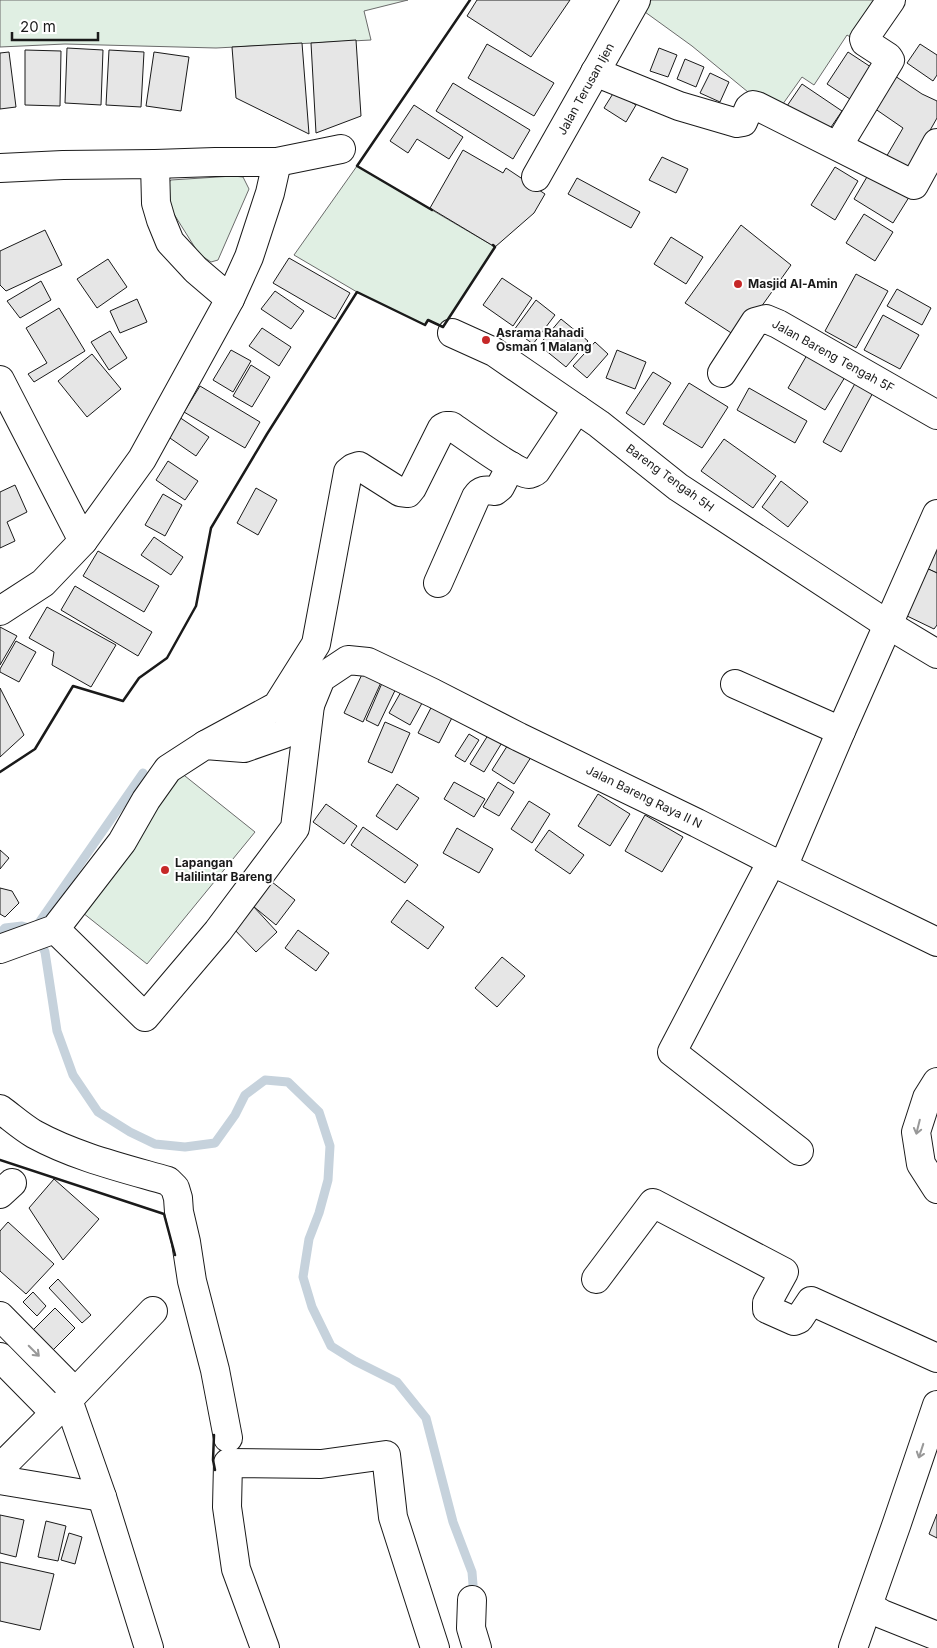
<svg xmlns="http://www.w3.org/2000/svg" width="937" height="1648" viewBox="0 0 937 1648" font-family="Inter,sans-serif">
	<rect width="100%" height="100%" fill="#fff"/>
	<g fill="#e0efe3" stroke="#6a6a6a">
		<polygon points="0,0 408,0 364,11 371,40 216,48 65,44 0,47"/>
		<polygon points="651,0 885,0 858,42 847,35 814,85 802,77 780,108 748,92 692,46 645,12"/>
		<polygon points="357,166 495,247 443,327 429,320 425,325 357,292 294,255"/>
		<polygon points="233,176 243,177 249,189 218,260 211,262 199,254 167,203 166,186 171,180"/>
		<polygon points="180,772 255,832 147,964 78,909"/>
	</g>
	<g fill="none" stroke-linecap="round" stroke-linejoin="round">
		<g stroke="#c6d2dc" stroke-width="9">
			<polyline points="36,927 143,773"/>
			<polyline points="0,933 5,928 22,926 32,929"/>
			<polyline points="39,939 45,952 57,1031 73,1075 98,1112 130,1132 155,1144 185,1147 215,1143 235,1115 245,1095 265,1080 288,1082 319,1112 330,1146 328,1180 319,1213 309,1239 303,1277 312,1307 331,1346 355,1361 397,1382 426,1418 453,1522 472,1572 474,1597"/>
		</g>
	</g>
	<g fill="#e6e6e6" stroke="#1a1a1a">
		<polygon points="477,0 570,0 531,57 467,16"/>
		<polygon points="356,40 361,116 316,133 311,43"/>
		<polygon points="302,43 309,134 236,98 232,47"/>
		<polygon points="487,44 554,83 534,116 468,78"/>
		<polygon points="920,44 937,55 937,75 933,81 907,63"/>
		<polygon points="67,48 103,50 101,105 65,103"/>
		<polygon points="659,48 677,55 668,77 650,71"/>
		<polygon points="25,50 61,51 60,106 25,105"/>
		<polygon points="109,50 144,52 141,107 106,105"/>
		<polygon points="9,52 16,107 0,109 0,53"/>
		<polygon points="154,52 189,57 181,111 146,106"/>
		<polygon points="848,52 877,71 856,103 827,84"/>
		<polygon points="685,59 704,67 696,87 677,79"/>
		<polygon points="710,73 729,82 720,102 700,93"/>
		<polygon points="892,74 922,94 937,101 937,118 907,171 885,159 903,128 871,106"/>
		<polygon points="453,83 530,130 513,159 436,111"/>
		<polygon points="802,84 842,111 827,133 787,106"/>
		<polygon points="614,92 636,105 626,122 604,108"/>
		<polygon points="414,105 463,137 449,159 417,139 408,153 390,141"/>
		<polygon points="463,150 503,173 506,168 545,194 534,213 495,247 430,208"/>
		<polygon points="662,157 688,169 676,193 649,180"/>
		<polygon points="835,167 858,181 835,220 811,205"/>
		<polygon points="871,170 911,194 893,223 854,199"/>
		<polygon points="577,178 640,212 631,228 568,194"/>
		<polygon points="864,214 893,232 875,261 846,243"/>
		<polygon points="741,225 791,265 739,338 685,303"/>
		<polygon points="45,230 62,265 6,291 0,285 0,251"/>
		<polygon points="671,237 703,257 686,284 654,264"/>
		<polygon points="289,258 350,293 335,319 273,283"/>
		<polygon points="108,259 127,287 97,308 77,279"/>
		<polygon points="856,274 888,291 856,348 825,331"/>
		<polygon points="502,278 532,298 513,326 483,305"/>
		<polygon points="41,281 51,300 20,318 7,301"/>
		<polygon points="897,289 931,308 922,325 887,306"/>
		<polygon points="275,291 304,311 291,329 261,309"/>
		<polygon points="137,299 147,322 120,333 110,311"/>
		<polygon points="536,300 555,315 533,344 514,330"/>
		<polygon points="59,308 85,351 34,382 28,374 47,363 26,328"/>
		<polygon points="883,315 919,335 900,369 864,350"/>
		<polygon points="561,319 588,341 566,367 539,345"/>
		<polygon points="262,328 291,347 279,366 249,346"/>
		<polygon points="110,331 127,358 109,370 91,342"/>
		<polygon points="595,342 608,354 587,378 573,366"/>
		<polygon points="231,350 251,361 233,392 213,380"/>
		<polygon points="617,350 646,362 635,389 606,378"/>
		<polygon points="92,354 121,389 87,417 58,381"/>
		<polygon points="807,355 845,377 825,410 788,388"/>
		<polygon points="251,365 270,377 252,407 233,396"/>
		<polygon points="653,372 671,383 644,425 626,413"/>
		<polygon points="858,378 876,387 841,452 823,442"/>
		<polygon points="689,383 728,407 702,448 663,424"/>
		<polygon points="200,386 260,422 245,448 184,412"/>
		<polygon points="749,388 807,421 795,443 737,410"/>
		<polygon points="179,417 209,437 196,456 167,436"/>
		<polygon points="724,439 776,476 753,508 701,471"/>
		<polygon points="168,461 198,481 185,500 156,480"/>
		<polygon points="781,481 808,502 788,527 762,507"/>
		<polygon points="15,485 27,512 7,522 15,541 0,548 0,492"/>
		<polygon points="256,488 277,500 258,535 237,523"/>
		<polygon points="163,494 182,505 165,536 145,525"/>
		<polygon points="154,537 183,557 171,575 141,555"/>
		<polygon points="937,542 937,573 924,567"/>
		<polygon points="98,551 159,586 144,612 83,576"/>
		<polygon points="924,567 937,573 937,625 934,629 903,614"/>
		<polygon points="75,586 152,632 138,656 61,610"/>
		<polygon points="47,607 116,645 91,687 52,665 54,652 29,638"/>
		<polygon points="0,627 17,636 0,665"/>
		<polygon points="16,641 36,652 19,682 0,672 0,669"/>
		<polygon points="364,670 383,678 363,722 344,713"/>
		<polygon points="386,674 400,680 378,726 366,720"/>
		<polygon points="406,683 427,694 410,725 389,713"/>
		<polygon points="0,688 24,735 0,757"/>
		<polygon points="435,700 456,710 439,743 418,733"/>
		<polygon points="385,722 410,733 392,773 368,762"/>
		<polygon points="490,732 503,741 484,772 470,764"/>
		<polygon points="469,734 479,740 465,762 455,756"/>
		<polygon points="511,740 533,754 514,784 492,770"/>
		<polygon points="454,782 485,799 474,817 444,799"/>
		<polygon points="498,782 514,792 499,816 483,807"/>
		<polygon points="397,784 419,798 397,830 376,816"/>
		<polygon points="598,794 630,814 610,846 578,826"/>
		<polygon points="529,801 550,814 532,843 511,829"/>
		<polygon points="326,804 357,826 344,844 313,822"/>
		<polygon points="645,815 683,837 662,872 625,851"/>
		<polygon points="363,827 418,865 405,883 351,845"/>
		<polygon points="457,828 493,849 479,873 443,853"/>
		<polygon points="549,830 584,855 570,874 535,850"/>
		<polygon points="0,850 9,858 0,869"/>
		<polygon points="272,882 295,900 276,925 253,906"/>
		<polygon points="0,888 12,891 19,903 5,917 0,914"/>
		<polygon points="407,900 444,927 428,949 391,922"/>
		<polygon points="253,906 277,932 256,952 232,927"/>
		<polygon points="298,930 329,953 316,971 285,948"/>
		<polygon points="502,957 525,976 497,1007 475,988"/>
		<polygon points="54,1179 99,1219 63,1260 29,1208"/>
		<polygon points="8,1222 54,1264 26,1294 0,1271 0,1231"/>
		<polygon points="58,1279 91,1315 82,1323 49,1288"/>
		<polygon points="33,1292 46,1306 37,1316 23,1302"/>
		<polygon points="55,1308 75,1328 51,1352 31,1332"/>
		<polygon points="937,1514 937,1538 929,1534"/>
		<polygon points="0,1515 24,1520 16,1557 0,1553"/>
		<polygon points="46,1521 66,1526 58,1561 38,1557"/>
		<polygon points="69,1533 82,1537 75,1564 61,1560"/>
		<polygon points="0,1562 54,1574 40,1630 0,1621"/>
	</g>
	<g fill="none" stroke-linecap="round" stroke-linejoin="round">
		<defs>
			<g id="minor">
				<polyline points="595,72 679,106 737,123 743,122 749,108 753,105 757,106 914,185 937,143"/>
				<polyline points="838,146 890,60 888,57 865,42 864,39 891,0"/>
				<polyline points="155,164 215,162 277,162 341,149"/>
				<polyline points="0,168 63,165 155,164 156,203 161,220 170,242 196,270 230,299 249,257 270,193 277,162"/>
				<polyline points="536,177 636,0"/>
				<polyline points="452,333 494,352 599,424 678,487 887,624 937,654"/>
				<polyline points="722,373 755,322 766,319 778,324 937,415"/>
				<polyline points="0,380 83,541 142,459 230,299"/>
				<path d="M438,583L476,497C481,489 486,490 495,491L500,487L511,466"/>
				<polyline points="0,611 43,583 83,541"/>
				<polyline points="735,684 841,731"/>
				<path d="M205,745L277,706L316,644L348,472L353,468L359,466L400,492L408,493L412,488L442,428L446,426H451C463,434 519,475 529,474C530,474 535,472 536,471L577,409"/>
				<polyline points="772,861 672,1052 799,1151"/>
				<polyline points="783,867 841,731 937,514"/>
				<polyline points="55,929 145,1017 218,931 295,828 310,705"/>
				<polyline points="0,949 55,929 122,842 146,800 168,769 205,745 244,748 284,734 310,705 321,678 348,660 368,662 433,693 519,737 697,823 783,867 937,942"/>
				<polyline points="937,1082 927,1098 916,1132 921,1164 937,1189"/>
				<path d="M0,1109C11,1117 22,1127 34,1134C76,1157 123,1168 168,1181L175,1188L178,1198L179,1212L186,1242L192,1281L215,1370L228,1438"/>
				<polyline points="0,1194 12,1183"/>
				<polyline points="596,1279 653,1203 784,1272 767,1303 767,1309 794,1321 799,1319 811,1301 937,1358"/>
				<polyline points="0,1316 75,1392"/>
				<polyline points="0,1357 55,1413"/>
				<polyline points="68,1400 102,1497 149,1648"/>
				<polyline points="0,1468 68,1400 153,1311"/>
				<polyline points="0,1480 102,1497"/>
				<polyline points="472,1600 471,1628 477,1648"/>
				<polyline points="869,1606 882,1614 937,1636"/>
				<polyline points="265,1648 236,1569 227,1507 228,1463 321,1464 386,1455 393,1517 435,1648"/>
				<polyline points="853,1648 897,1523 937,1405"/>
			</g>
		</defs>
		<use href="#minor" stroke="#1a1a1a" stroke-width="30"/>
		<use href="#minor" stroke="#fff" stroke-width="28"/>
		<g stroke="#1a1a1a" stroke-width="2.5">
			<polyline points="432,210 357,166 470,0"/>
			<polyline points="0,772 35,749 73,686 123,701 139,678 167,658 196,606 211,528 267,434 357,292 425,325 428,320 443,327 495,247 493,245"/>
			<polyline points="0,1160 164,1214 175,1255"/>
			<polyline points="214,1435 213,1460 215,1470"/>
		</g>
	</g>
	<defs><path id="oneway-shaft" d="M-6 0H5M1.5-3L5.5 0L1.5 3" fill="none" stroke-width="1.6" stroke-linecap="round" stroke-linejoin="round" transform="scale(1.25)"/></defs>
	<g stroke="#989898">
		<use href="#oneway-shaft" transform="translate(918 1127) rotate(104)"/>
		<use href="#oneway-shaft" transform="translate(34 1351) rotate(45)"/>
		<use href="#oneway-shaft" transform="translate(921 1451) rotate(108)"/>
	</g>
	<g fill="#c62828" stroke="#fff" stroke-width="2">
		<circle cx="738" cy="284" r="5"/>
		<circle cx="486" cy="340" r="5"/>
		<circle cx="165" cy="870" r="5"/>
	</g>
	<g text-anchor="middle" stroke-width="4" stroke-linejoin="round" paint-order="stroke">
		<g font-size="12" fill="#1a1a1a" stroke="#fff">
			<text transform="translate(586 89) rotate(-61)" y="4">Jalan Terusan Ijen</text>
			<text transform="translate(833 356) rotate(29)" y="4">Jalan Bareng Tengah 5F</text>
			<text transform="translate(670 478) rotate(36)" y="4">Bareng Tengah 5H</text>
			<text transform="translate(644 797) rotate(26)" y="4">Jalan Bareng Raya II N</text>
		</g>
		<g font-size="12" font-weight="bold" fill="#1a1a1a" stroke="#fff" text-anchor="start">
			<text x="748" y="288">Masjid Al-Amin</text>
			<text x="496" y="337">Asrama Rahadi<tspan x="496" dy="14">Osman 1 Malang</tspan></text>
			<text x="175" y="867">Lapangan<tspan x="175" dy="14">Halilintar Bareng</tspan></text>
		</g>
	</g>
	<path d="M12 32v8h86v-8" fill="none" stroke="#1a1a1a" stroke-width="2.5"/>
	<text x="20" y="32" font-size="15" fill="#1a1a1a" stroke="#ffffff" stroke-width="4" paint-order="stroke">20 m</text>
</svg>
